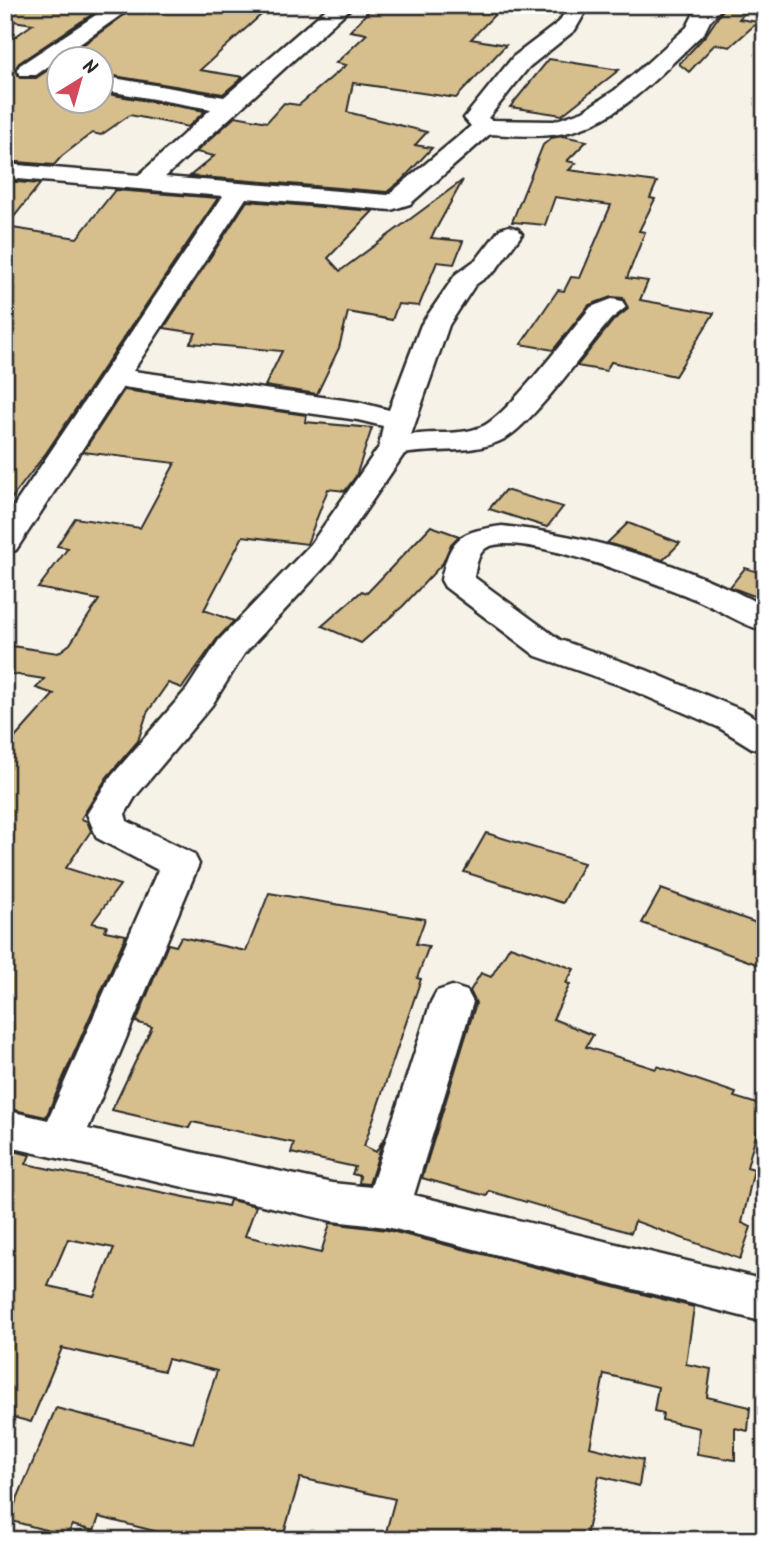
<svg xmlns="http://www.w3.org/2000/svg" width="770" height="1545" viewBox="0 0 770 1545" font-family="Kalam,sans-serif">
	<rect width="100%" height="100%" fill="#f7f2e8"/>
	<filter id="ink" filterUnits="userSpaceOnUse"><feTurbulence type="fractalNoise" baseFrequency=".0143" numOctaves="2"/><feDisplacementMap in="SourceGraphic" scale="14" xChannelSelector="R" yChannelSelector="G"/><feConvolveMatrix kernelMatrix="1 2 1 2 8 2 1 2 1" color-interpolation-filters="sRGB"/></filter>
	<g filter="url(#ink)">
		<g fill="#d6be8d" stroke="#2b2b2b" stroke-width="2" fill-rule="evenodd">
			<polygon points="5,5 106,5 19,63 15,69 20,78 36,78 60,62 60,102 102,102 102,93 205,111 188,127 130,115 101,135 92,133 62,156 54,165 5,161 5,44 33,24 5,20"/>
			<polygon points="138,5 272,5 200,70 243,77 223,94 102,74 102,60 62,60"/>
			<polygon points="374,5 504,5 471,39 506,45 456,98 353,83 347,112 427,132 415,145 432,148 402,180 387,192 190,176 214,156 196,152 236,116 267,122 284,103 299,105 346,65 336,63 367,34 350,31"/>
			<polygon points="726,5 752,5 739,19 758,22 730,47 715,44 689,72 679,64 706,35"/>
			<polygon points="549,59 619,70 562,115 510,107"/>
			<polygon points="563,136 587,141 567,161 576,163 569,170 657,182 650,198 655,199 639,231 645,232 627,278 648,281 640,300 714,313 675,376 611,362 606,371 577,366 613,321 628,309 623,298 611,297 589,305 553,350 521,344 558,290 564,291 571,277 580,278 611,205 555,197 545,225 512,222 543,145 551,138"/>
			<polygon points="463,180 431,238 463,241 454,264 437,262 419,306 398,304 392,320 348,312 339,348 317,394 265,386 282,351 190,343 196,333 164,328 247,201 373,211 328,258 340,271"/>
			<polygon points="5,181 40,184 6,227 77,238 115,190 218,198 46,453 5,507"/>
			<polygon points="124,390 306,415 305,422 372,428 356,476 345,491 328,489 307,544 243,536 204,610 234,621 217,639 182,688 168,683 147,713 138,741 107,777 81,819 87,821 91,831 66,868 120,885 92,923 107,926 105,931 126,935 46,1117 5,1108 5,749 54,694 36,688 44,679 5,673 5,645 58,653 70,644 99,600 38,588 68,548 57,546 75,518 140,528 175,463 83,452"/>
			<polygon points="505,490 563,507 547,527 489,509"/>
			<polygon points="628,523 680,543 663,560 607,543"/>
			<polygon points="431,526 459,536 451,544 443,563 403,606 361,643 322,626 362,591 367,593"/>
			<polygon points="745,568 765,574 765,600 730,587"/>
			<polygon points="486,833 584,863 563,903 464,872"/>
			<polygon points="661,889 765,926 765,967 642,923"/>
			<polygon points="269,893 425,919 416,944 429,946 417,978 421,979 364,1146 376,1152 384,1138 369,1184 359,1183 360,1176 352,1174 355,1167 291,1153 294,1143 192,1122 189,1128 112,1110 152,1027 136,1022 168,944 176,946 181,937 246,951"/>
			<polygon points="510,946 574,969 566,983 570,984 553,1019 593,1035 586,1047 656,1069 657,1066 736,1093 734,1097 764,1106 747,1167 754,1169 742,1223 751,1227 740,1259 635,1221 631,1233 489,1191 487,1196 422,1178 476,1003 470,991 481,973 491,977"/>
			<path d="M5,1149L30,1155L26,1164L228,1206L230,1200L256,1206L245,1236L321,1253L330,1223L387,1230L694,1307L686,1364L711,1369L707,1397L750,1407L748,1431L735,1428V1460L697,1454L699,1428L662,1420L663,1413L654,1411L658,1387L604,1374L590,1447L643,1460L639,1486L599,1476L585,1540H419L386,1532L395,1499L300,1478L282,1540H168L170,1535L99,1517L94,1531L72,1525L68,1536L8,1520L56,1408L193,1443L217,1371L168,1359L164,1371L62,1348L31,1422L5,1415ZM68,1239L114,1248L94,1296L48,1286Z"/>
		</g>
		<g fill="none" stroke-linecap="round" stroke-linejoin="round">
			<defs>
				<g id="minor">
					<polygon points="111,5 135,5 36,75 20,75 17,70 20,65"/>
					<path d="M331,5H354L165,177L388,195L471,126L464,118L513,57L559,22L565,12L558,5H582L586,11L575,30L529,67L488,118L491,120L554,121L583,111L615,90L647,63L687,27L693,15L702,5H724L710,21L704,33C663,70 622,121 565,133C540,138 515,135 490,134L410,204L391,210L246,198L133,371L358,402L389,410L421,325L456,274L477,259L500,229L509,226L518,229L522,234L495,271L475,285L449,325L411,435C434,431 459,436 481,427C506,418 570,332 591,307L612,299L622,301L626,307L611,319C589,345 531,426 504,439C474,455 436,448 404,454L333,558L244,654L212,705L135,797L125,814L127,821L194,854L199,864L88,1129L332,1183L371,1187L431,1002L437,991L452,986L467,991L473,1002L414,1195L765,1280V1322L387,1227L332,1221L5,1146V1110L48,1120L158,870L97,838L87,814L109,779L187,689L219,640L311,544L379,447L383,426L358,420L123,387L16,550L5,553V519L223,196L5,178V164L139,175L211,109L102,90V76L224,97Z"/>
					<path d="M502,526C589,535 689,565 765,607V631C741,625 719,609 697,600C661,585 518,529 486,548C477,554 476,568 474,577L560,640L646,670L744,711L765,724V752L752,748L718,727L622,686L536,656L445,587L441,580C451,536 460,532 502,526Z"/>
				</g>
			</defs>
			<use href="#minor" stroke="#2b2b2b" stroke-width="5"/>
			<use href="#minor" fill="#fff" fill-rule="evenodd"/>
		</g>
	</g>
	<rect width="770" height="1545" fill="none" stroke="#fff" stroke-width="28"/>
	<rect x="14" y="14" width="742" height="1517" fill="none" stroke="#2b2b2b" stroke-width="2.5" filter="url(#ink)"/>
	<g transform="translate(80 80) rotate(37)"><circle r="33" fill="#ffffff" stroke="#aaaaaa" stroke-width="2"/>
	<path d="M0-5L12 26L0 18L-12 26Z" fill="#d1495b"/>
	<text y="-10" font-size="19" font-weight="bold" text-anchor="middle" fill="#2b2b2b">N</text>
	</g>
</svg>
